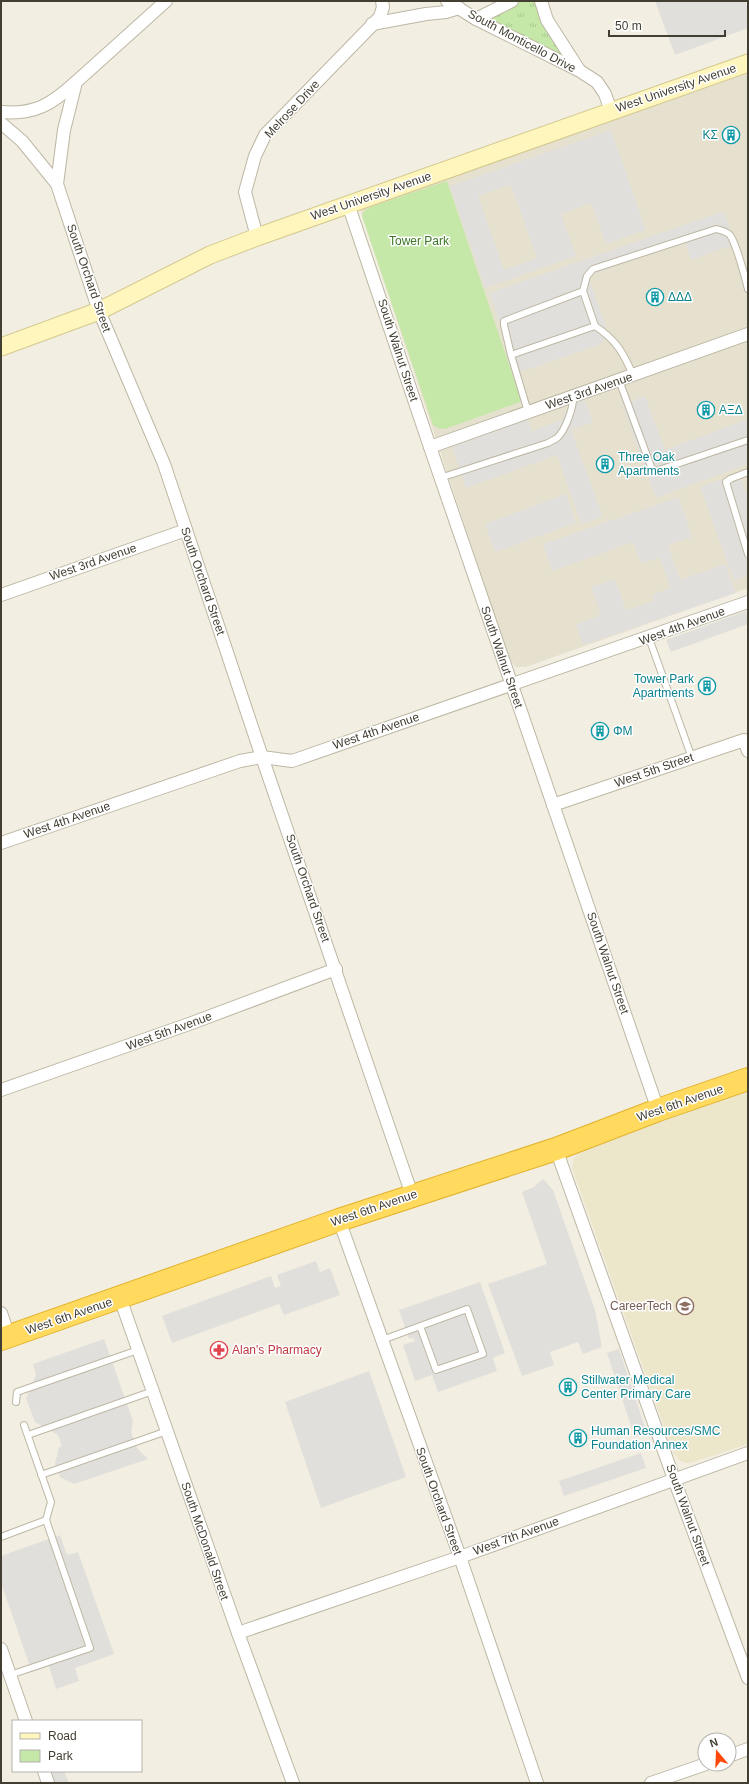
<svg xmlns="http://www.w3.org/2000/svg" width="749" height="1784" viewBox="0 0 749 1784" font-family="Helvetica,sans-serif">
	<defs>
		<pattern id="grass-tufts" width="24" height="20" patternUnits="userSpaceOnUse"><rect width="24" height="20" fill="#c5e8a8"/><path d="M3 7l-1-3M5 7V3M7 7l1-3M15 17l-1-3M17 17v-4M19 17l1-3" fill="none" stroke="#aac891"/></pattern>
	</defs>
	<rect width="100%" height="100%" fill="#f2eee1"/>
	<polygon fill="#e6e1cf" points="748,72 748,588 526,667 516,667 509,659 360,209"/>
	<polygon fill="#ece6ca" points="748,1089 748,1444 691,1463 685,1463 679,1460 673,1452 572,1168 574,1158 579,1153"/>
	<polygon fill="url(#grass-tufts)" points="512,1 541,1 580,71 476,19"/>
	<polygon fill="#c5e8a8" points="447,181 520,397 520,402 445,429 438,428 433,425 362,216 364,211 373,206"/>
	<g fill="#e1dfdb" fill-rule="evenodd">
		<polygon points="655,1 745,1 748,8 748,28 675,55"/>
		<path d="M611,130L646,230L606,244L591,203L561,214L576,256L485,288L450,186ZM507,174L537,258L504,270L478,196L510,185Z"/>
		<polygon points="724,211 735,244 691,260 685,242 588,276 607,330 602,344 517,373 489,293"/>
		<polygon points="645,396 665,450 748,419 748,464 656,498 622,405"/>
		<polygon points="584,398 593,422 571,430 603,517 581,524 557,455 466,488 452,447 528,419 532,431 562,420 569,404"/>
		<polygon points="739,473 748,498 748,576 734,581 700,487"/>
		<polygon points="566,494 576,523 495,552 485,524"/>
		<polygon points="679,497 692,537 668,545 680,580 725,564 736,593 583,645 576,624 601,615 591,587 615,579 626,610 654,601 652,595 670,588 660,557 641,564 633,542 552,571 543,544"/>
		<polygon points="746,611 748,624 671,652 666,640"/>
		<polygon points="543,1179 553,1190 595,1310 602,1347 583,1354 578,1342 550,1352 554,1365 522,1376 488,1284 547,1264 522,1192 534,1187"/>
		<polygon points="316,1261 320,1272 330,1268 340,1295 284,1315 279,1304 172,1343 162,1316 271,1276 275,1288 281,1286 277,1275"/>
		<polygon points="480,1282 505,1353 493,1358 497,1371 438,1392 432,1375 415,1381 403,1345 415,1341 413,1338 409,1339 399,1310"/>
		<polygon points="104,1339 133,1421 131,1432 137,1448 148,1459 74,1484 60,1477 55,1464 59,1447 62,1446 58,1435 35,1422 26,1398 36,1375 33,1364"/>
		<polygon points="619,1349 646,1430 635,1438 607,1353"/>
		<polygon points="369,1371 406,1477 321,1508 285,1402"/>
		<polygon points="641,1453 646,1468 564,1496 559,1481"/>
		<polygon points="60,1535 67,1555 78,1552 114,1654 75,1668 79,1681 56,1689 49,1666 32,1672 1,1583 1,1556"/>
		<polygon points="51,1771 64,1771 69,1783 55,1783"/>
	</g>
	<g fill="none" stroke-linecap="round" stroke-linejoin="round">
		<defs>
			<g id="lane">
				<path d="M583,291L587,276L593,269L716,229C720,230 726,231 730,235C736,244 745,277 748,289"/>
				<polyline points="511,355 504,325 504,321 583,291 595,326"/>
				<polyline points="619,380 653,472 748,440"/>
				<path d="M528,412L511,355L595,326C616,340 623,352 633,375"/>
				<polyline points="748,472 730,479 726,482 748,554"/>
				<path d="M440,478L548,443C551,441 554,440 557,438C565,431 574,407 573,396"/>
				<polyline points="649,638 692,758"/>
				<polyline points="382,1340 393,1336 467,1309 483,1354 436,1370 420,1326"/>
				<polyline points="16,1402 17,1392 138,1350"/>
				<polyline points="24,1425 51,1502 46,1520"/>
				<polyline points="28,1435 153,1391"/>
				<polyline points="41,1475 167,1431"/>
				<polyline points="1,1537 46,1520 90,1648 10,1675"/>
			</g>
			<g id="street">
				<polyline points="166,1 76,82 64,130 57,184 99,311 164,464 262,757 412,1195"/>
				<polyline points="447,1 476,19 580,71 597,82 605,94 611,111"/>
				<polyline points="541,1 547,20 579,70"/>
				<polyline points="476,19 512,1"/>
				<polyline points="372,24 426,14 446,12 459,8"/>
				<path d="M1,112C35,115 52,104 76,82"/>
				<polyline points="1,123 22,141 57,184"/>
				<polyline points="348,204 430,447 658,1110"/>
				<polyline points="257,237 245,192 255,156 265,135 380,17 383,7 382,1"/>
				<polyline points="430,447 748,334"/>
				<polyline points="1,595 186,530"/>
				<polyline points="553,805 744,740 748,751"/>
				<polyline points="1,843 240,761 262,757 292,761 748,602"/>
				<polyline points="1,1090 189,1024 336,969"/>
				<polyline points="556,1149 674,1479 748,1678"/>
				<polyline points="339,1220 460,1557 537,1783"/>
				<polyline points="120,1298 238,1633 293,1783"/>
				<polyline points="1,1313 9,1337"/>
				<polyline points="238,1633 460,1557 748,1453"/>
				<polyline points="1,1649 26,1721"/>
				<polyline points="729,1756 748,1749"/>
				<polyline points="44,1771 48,1783"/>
				<polyline points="651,1783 706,1764"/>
			</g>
			<polyline id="secondary" points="1,347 99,311 210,255 257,237 748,63"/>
			<polyline id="highway" points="1,1339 339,1220 556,1149 658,1110 748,1079"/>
		</defs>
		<use href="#lane" stroke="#bdb7a4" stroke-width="8"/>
		<use href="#street" stroke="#bdb7a4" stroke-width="14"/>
		<use href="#secondary" stroke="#d3c98f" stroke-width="19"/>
		<use href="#highway" stroke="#e2b22b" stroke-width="24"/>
		<use href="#lane" stroke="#fff" stroke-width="6"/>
		<use href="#street" stroke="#fff" stroke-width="12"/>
		<use href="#secondary" stroke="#fff6be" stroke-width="17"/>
		<use href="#highway" stroke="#ffda5f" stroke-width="22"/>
	</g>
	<defs>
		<symbol id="building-ring" viewBox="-11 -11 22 22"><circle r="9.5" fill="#fff" stroke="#0f9aa8" stroke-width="1.5"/><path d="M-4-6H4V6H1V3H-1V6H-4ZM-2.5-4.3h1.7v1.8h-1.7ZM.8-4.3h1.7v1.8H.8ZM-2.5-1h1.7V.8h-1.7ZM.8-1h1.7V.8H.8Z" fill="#0f9aa8"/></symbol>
		<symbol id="school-ring" viewBox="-11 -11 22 22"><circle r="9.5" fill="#fff" stroke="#8d6e63" stroke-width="1.5"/><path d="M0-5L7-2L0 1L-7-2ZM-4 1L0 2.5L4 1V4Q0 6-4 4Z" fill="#8d6e63"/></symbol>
		<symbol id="pharmacy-ring" viewBox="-11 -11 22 22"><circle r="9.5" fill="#fff" stroke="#e0444e" stroke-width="1.5"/><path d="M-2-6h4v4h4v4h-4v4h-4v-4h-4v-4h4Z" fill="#e0444e"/></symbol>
	</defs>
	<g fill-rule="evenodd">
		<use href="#building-ring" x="721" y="125" width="20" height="20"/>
		<use href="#building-ring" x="645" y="287" width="20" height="20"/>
		<use href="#building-ring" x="696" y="400" width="20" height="20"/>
		<use href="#building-ring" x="595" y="454" width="20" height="20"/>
		<use href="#building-ring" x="697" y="676" width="20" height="20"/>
		<use href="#building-ring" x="590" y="721" width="20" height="20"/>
		<use href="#school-ring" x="675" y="1296" width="20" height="20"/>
		<use href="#pharmacy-ring" x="209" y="1340" width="20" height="20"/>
		<use href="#building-ring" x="558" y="1377" width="20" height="20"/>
		<use href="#building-ring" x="568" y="1428" width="20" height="20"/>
	</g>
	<g text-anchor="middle" stroke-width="3" stroke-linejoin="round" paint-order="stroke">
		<g font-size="12" fill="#433e32" stroke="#fff">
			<text transform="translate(522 41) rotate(28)" y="4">South Monticello Drive</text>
			<text transform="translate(676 88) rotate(-19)" y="4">West University Avenue</text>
			<text transform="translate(292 109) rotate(-47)" y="4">Melrose Drive</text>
			<text transform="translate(371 196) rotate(-19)" y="4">West University Avenue</text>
			<text transform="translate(89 278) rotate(71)" y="4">South Orchard Street</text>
			<text transform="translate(398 350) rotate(72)" y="4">South Walnut Street</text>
			<text transform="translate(589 391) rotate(-19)" y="4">West 3rd Avenue</text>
			<text transform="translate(93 562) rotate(-19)" y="4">West 3rd Avenue</text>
			<text transform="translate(203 581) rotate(71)" y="4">South Orchard Street</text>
			<text transform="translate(682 626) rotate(-20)" y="4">West 4th Avenue</text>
			<text transform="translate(502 657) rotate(71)" y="4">South Walnut Street</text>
			<text transform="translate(376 731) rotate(-19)" y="4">West 4th Avenue</text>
			<text transform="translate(654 770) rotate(-19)" y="4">West 5th Street</text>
			<text transform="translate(67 820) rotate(-19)" y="4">West 4th Avenue</text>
			<text transform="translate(308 888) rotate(71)" y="4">South Orchard Street</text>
			<text transform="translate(608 963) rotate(71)" y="4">South Walnut Street</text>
			<text transform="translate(169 1031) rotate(-20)" y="4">West 5th Avenue</text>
			<text transform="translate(680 1103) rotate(-19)" y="4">West 6th Avenue</text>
			<text transform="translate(374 1208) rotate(-19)" y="4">West 6th Avenue</text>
			<text transform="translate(69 1316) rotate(-19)" y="4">West 6th Avenue</text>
			<text transform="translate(439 1501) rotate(70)" y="4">South Orchard Street</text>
			<text transform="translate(688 1515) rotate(70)" y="4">South Walnut Street</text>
			<text transform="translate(516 1536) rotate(-20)" y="4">West 7th Avenue</text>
			<text transform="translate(205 1541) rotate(71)" y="4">South McDonald Street</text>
		</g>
		<g font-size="12" fill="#0d838f" stroke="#fff" text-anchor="start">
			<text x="718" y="139" text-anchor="end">KΣ</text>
			<text x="668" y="301">ΔΔΔ</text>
			<text x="719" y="414">ΑΞΔ</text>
			<text x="618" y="461">Three Oak<tspan x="618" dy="14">Apartments</tspan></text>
			<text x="694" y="683" text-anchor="end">Tower Park<tspan x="694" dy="14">Apartments</tspan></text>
			<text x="613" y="735">ΦΜ</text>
			<text x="581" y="1384">Stillwater Medical<tspan x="581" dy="14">Center Primary Care</tspan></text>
			<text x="591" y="1435">Human Resources/SMC<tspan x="591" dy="14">Foundation Annex</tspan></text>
		</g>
		<g font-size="12" fill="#3b7625" stroke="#fff">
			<text x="419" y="245">Tower Park</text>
		</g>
		<g font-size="12" fill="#785e54" stroke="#fff" text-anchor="end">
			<text x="672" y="1310">CareerTech</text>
		</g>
		<g font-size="12" fill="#be3a42" stroke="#fff" text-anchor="start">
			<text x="232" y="1354">Alan's Pharmacy</text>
		</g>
	</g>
	<rect width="749" height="1784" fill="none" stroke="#433e32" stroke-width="4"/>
	<rect x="12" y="1720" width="130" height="52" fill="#ffffff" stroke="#b4b2ad"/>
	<rect x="20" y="1733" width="20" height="6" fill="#fff6be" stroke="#b4b2ad"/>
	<text x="48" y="1740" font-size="12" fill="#433e32">Road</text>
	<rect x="20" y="1750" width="20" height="12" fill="#c5e8a8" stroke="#b4b2ad"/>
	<text x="48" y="1760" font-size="12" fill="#433e32">Park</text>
	<g transform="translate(717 1752) rotate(341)"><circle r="19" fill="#ffffff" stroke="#b4b2ad"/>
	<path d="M0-3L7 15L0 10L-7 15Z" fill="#ff490b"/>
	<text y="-6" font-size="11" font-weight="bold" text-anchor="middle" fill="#433e32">N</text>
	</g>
	<path d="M609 30v6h116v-6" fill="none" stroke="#433e32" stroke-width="2"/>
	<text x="615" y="30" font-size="12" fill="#433e32" stroke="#ffffff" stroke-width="3" paint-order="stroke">50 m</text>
</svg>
